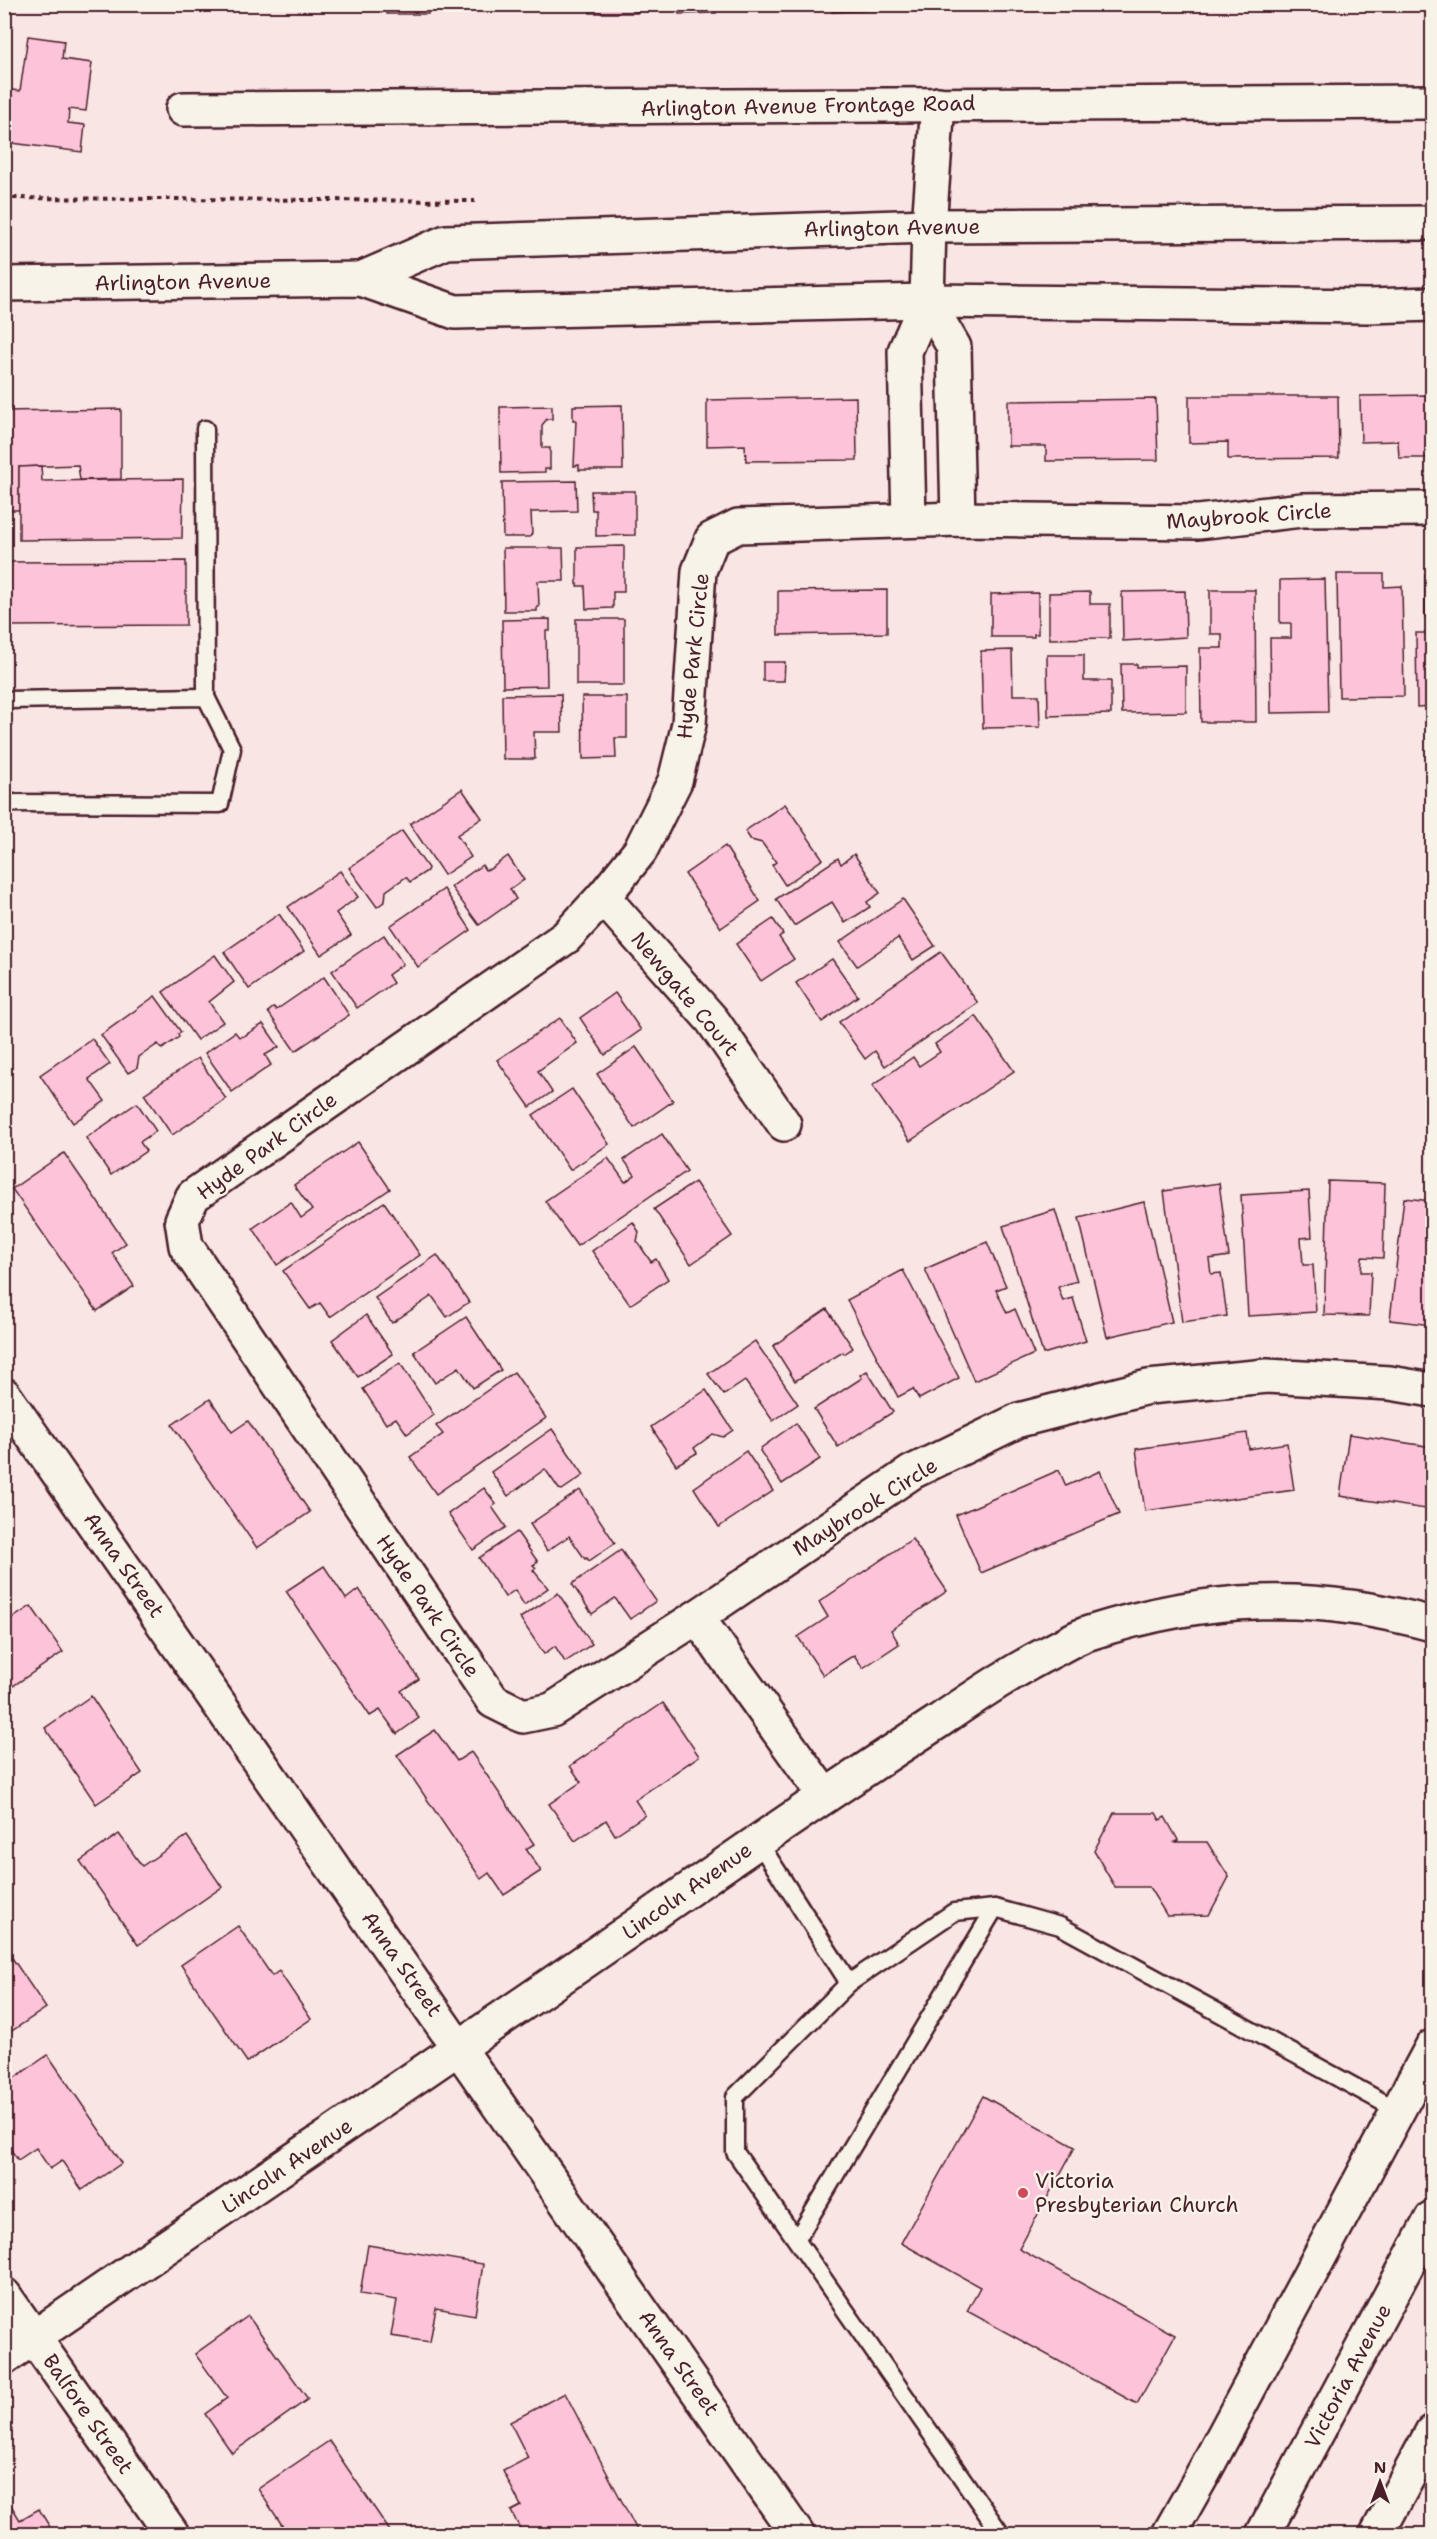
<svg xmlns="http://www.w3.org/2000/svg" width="1437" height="2539" viewBox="0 0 1437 2539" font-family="'Shantell Sans',sans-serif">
	<rect width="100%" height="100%" fill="#f9e5e4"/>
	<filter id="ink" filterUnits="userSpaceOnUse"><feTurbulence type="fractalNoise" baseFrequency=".0167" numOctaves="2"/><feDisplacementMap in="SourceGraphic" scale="12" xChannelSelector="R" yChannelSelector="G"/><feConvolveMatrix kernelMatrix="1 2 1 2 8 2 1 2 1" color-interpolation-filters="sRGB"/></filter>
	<g filter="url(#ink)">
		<g fill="#fdc4d9" stroke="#4a1f2b" stroke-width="1.5">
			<rect x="387" y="4" width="41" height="10"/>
			<rect x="544" y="4" width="31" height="4"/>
			<rect x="590" y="4" width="47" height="9"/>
			<polygon points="678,4 771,4 716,6 716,13 679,14"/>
			<polygon points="832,4 880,4 880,10 832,12"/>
			<rect x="971" y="4" width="43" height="6"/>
			<polygon points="1114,4 1186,4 1166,5 1167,8 1115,10"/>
			<polygon points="1260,4 1323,4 1323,8 1260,9"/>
			<polygon points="28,36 64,41 62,59 92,63 86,111 69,109 68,123 85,125 82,152 4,142 4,89 20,91"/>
			<polygon points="1432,395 1432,458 1399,458 1398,441 1361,442 1360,396"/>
			<polygon points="1189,396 1338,396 1339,458 1228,459 1228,442 1189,443"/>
			<polygon points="856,397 857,460 746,461 745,445 707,446 707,400"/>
			<polygon points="1156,399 1158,460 1046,461 1046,446 1008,446 1008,401"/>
			<polygon points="622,405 623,470 579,470 579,465 574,466 576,420 573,420 573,406"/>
			<polygon points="552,406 552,419 547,419 542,425 542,448 550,448 550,469 545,469 545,472 501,473 500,407"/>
			<polygon points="121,409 121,479 80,480 78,465 19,467 19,510 4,510 4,411"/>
			<polygon points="41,466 42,481 183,479 182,538 19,540 19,467"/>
			<polygon points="576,481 577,511 531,512 532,533 530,537 503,537 502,482"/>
			<polygon points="591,491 635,491 635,535 596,536 596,510 592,510"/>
			<polygon points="624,546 624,592 613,592 613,608 586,609 585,586 577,586 577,547"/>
			<polygon points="503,548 563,548 564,581 538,581 539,607 537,607 537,611 504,611"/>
			<polygon points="186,561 186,625 4,626 4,562"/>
			<polygon points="1337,574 1384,574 1384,587 1402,586 1404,696 1339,697"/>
			<rect x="1425" y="574" width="7" height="43"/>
			<polygon points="1325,579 1328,712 1271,713 1270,638 1291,638 1291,623 1280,623 1280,580"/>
			<polygon points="887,590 887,633 778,635 778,591"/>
			<polygon points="1210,590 1255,590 1256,722 1201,722 1200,648 1222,648 1222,634 1210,634"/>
			<polygon points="1185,591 1186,637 1123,641 1122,592"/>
			<polygon points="1090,592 1090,604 1110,604 1110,638 1049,639 1049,593"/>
			<polygon points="1038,593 1038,634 1034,634 1034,637 991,637 991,594"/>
			<polygon points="550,619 550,631 546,631 547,686 503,687 502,620"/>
			<rect x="576" y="619" width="48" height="66"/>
			<polygon points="1416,633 1432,633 1432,706 1417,707"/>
			<polygon points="1012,650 1013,695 1039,695 1040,727 983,728 981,651"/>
			<polygon points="1047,655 1084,655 1084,681 1111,681 1111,714 1048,716"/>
			<polygon points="763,662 785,662 784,681 763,681"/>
			<polygon points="1121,664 1137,664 1137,667 1186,666 1186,712 1122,713"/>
			<polygon points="561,694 562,732 534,732 535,759 503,759 502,695"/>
			<polygon points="582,697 627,697 627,738 615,738 616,758 583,759"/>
			<polygon points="462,789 482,818 457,835 471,857 444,875 410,824"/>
			<polygon points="785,804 823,859 785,885 772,865 776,862 762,843 751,840 745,831"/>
			<polygon points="402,831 428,868 427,871 410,882 406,877 386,891 385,901 377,907 349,868"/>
			<polygon points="725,846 760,901 721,928 685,874"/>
			<polygon points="854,854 880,893 867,902 870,907 845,923 832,902 794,926 776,899 838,858 841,864"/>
			<polygon points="508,856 524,880 510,889 516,899 479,925 451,887 482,865 485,870 490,869"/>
			<polygon points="340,871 358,897 336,913 351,935 321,955 288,907"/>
			<polygon points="444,889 471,930 418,967 390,926"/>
			<polygon points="903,899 935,946 913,960 898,938 857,966 840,942"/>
			<polygon points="279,914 304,951 249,989 224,952"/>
			<polygon points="773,919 783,934 779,937 794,959 761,981 736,944"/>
			<polygon points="384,935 403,964 388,975 393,983 357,1008 332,971"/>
			<polygon points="941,952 978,1003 885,1066 875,1051 865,1059 839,1022"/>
			<polygon points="215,955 234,982 209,1002 223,1022 197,1040 163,992"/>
			<polygon points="832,959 858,996 822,1022 796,983"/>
			<polygon points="324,977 349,1015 295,1051 268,1012 274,1007 276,1010"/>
			<polygon points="615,993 641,1030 605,1055 580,1018"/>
			<polygon points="155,996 181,1032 178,1034 179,1037 162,1049 158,1044 139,1057 137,1068 128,1073 101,1035"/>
			<polygon points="976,1016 1014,1071 910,1141 872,1086 913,1057 919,1066 940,1052 935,1044"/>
			<polygon points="560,1018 577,1043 538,1071 552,1092 530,1107 497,1060"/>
			<polygon points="263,1024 279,1047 265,1055 271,1065 232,1092 205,1053 235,1032 239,1037 244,1036"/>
			<polygon points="92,1039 110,1064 89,1079 105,1101 73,1123 40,1075"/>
			<polygon points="636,1047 673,1101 634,1128 597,1074"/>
			<polygon points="198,1058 226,1099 172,1135 144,1094"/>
			<polygon points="572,1089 609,1144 570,1170 533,1115"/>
			<polygon points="137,1103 156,1131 140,1142 146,1151 111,1175 86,1138"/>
			<polygon points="662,1134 687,1171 577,1246 545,1201 608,1158 625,1182 635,1175 624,1160"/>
			<polygon points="358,1142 390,1189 277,1265 253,1228 291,1202 301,1218 312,1210 294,1185"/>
			<polygon points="64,1153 126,1243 112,1253 134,1286 97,1311 12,1189"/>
			<polygon points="1328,1181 1385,1183 1383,1258 1362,1257 1361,1272 1371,1272 1369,1316 1324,1315"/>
			<polygon points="695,1182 732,1236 691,1264 654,1209"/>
			<polygon points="1219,1183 1229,1256 1209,1259 1211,1274 1221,1273 1227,1316 1182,1322 1164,1191"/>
			<polygon points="1309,1191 1312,1237 1301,1238 1303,1265 1313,1265 1316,1312 1248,1316 1241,1195"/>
			<polygon points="1404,1198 1432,1201 1432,1325 1390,1320"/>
			<polygon points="384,1202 420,1255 330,1317 320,1303 310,1309 283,1271"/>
			<polygon points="1144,1202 1172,1322 1107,1337 1079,1218"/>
			<polygon points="1055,1210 1077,1281 1058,1287 1063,1301 1073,1298 1086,1341 1043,1354 1003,1226"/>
			<polygon points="633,1222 639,1232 637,1241 651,1262 656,1259 668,1279 630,1305 592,1251"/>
			<polygon points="987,1242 1006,1286 996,1290 1007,1313 1015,1309 1034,1354 974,1381 925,1269"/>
			<polygon points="437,1255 469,1302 447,1317 432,1296 392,1323 375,1298"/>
			<polygon points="903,1270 959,1378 919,1399 913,1389 898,1397 847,1300"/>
			<polygon points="827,1309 853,1348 844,1354 843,1352 795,1381 773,1346"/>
			<polygon points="366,1315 393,1354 358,1377 332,1340"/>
			<polygon points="466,1317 501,1370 473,1388 459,1367 435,1383 414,1352"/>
			<polygon points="755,1341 798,1404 773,1421 745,1381 724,1395 708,1374"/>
			<polygon points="400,1363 434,1415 407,1434 396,1418 386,1424 363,1389"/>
			<polygon points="867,1371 893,1412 838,1447 814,1409 862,1378 860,1375"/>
			<polygon points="514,1372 546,1418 436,1494 410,1457 443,1434 436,1426"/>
			<polygon points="706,1390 733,1430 723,1437 713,1434 694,1448 697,1453 676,1465 651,1427"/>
			<polygon points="210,1399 232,1432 248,1421 310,1512 257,1548 172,1425"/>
			<polygon points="796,1423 820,1459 782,1484 760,1451 761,1448"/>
			<polygon points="552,1429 584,1475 562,1490 559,1489 545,1469 508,1496 491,1472"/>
			<polygon points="1247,1433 1249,1449 1287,1443 1294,1490 1145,1511 1136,1449"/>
			<polygon points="1349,1434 1432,1447 1432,1510 1340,1496"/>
			<polygon points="746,1451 773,1491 719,1527 694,1488"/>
			<polygon points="1059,1470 1066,1486 1100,1471 1119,1514 981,1573 956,1515"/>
			<polygon points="484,1488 496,1504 492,1507 506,1527 473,1550 448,1514"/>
			<polygon points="580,1490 615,1543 589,1561 587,1558 585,1559 569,1536 547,1551 530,1524"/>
			<polygon points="517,1532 538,1562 533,1565 536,1568 533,1570 548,1588 524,1605 515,1590 505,1597 479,1558"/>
			<polygon points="912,1539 947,1591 891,1630 899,1644 863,1668 854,1655 823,1675 798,1637 828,1617 819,1602"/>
			<polygon points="621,1550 656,1601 630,1619 615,1598 592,1614 572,1584"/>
			<polygon points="324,1566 346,1599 359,1589 419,1679 401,1691 419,1718 397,1734 380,1710 370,1716 286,1591"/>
			<polygon points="558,1593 592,1644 565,1662 555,1646 544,1654 520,1618"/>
			<polygon points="31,1606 63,1652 4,1692 4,1624"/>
			<polygon points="91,1696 142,1773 96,1804 45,1728"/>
			<polygon points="663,1703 699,1756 635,1800 645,1815 615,1835 606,1820 575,1841 549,1804 581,1782 570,1766"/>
			<polygon points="435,1730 457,1761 471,1752 534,1844 526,1849 541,1871 504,1895 489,1873 481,1879 397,1755"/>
			<polygon points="1114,1813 1156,1813 1160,1820 1165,1817 1178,1840 1175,1842 1207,1842 1229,1877 1209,1915 1167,1916 1149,1887 1115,1887 1094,1851"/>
			<polygon points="119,1834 142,1866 187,1836 222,1887 138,1945 80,1861"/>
			<polygon points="238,1926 272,1976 279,1971 311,2019 247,2062 181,1965"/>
			<polygon points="4,1946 46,2008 4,2036"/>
			<polygon points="48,2055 122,2163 82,2190 62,2161 50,2169 36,2148 18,2160 4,2140 4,2085"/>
			<polygon points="983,2096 1075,2147 1019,2249 1175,2335 1137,2404 967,2311 980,2287 901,2243"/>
			<polygon points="368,2245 483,2264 475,2315 436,2308 430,2342 391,2336 397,2300 360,2294"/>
			<polygon points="248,2316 308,2399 232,2453 205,2414 227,2398 195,2354"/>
			<polygon points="565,2393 639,2534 523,2534 511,2511 521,2506 503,2471 528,2458 510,2422"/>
			<polygon points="329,2441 392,2534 288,2534 258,2489"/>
			<polygon points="4,2494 20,2520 39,2509 54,2534 4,2534"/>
		</g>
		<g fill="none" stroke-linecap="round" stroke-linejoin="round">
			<defs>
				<g id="service">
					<polyline points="205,429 206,697"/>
					<polyline points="4,700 206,697 232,749 220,804 4,803"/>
					<polyline points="758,1841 849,1983"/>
					<polyline points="797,2239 995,1908"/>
					<polyline points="1001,2534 735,2152 735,2097 849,1983 954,1912 995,1908 1060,1926 1399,2111"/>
				</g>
				<g id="minor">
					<polyline points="183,109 1432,102"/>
					<polyline points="927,301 954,347 958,519"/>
					<polyline points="1432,509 1302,510 1198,522 958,519 738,526 712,539 699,571 689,724 675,781 640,851 603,897 566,937 193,1196 182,1220 186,1246 493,1701 523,1716 552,1710 697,1617 912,1472 1019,1420 1148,1387 1267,1376 1390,1383 1432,1390"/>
					<polyline points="909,520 905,351 927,301 929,226 938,104"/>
					<polyline points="603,897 712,1020 784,1124"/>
					<polyline points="4,1395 797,2534"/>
					<polyline points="697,1617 825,1796"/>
					<polyline points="4,2295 172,2534"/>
					<polyline points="1169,2534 1204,2472 1432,2047"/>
				</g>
				<path id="tertiary" d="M4,2358C239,2196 477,2037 711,1874C786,1822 862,1771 939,1721C976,1696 1012,1671 1052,1651C1064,1645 1076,1637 1089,1633C1207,1595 1314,1591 1432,1624"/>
				<g id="secondary">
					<polyline points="1263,2534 1432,2218"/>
					<polyline points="1377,2534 1432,2432"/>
				</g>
				<g id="primary">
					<polyline points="361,279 446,242 929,226 1432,223"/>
					<polyline points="4,284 361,279 455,312 927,301 1369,306 1432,304"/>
				</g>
			</defs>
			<use href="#service" stroke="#4a1f2b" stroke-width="21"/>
			<use href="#minor" stroke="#4a1f2b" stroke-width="38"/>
			<use href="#tertiary" stroke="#4a1f2b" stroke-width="38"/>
			<use href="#secondary" stroke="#4a1f2b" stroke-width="38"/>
			<use href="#primary" stroke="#4a1f2b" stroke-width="38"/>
			<polyline stroke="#4a1f2b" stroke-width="4" stroke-dasharray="4.5 4.5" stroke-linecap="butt" points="4,198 475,201"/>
			<use href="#service" stroke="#f7f3e8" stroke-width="16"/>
			<use href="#minor" stroke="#f7f3e8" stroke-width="33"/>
			<use href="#tertiary" stroke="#f7f3e8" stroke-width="33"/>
			<use href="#secondary" stroke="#f7f3e8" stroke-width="33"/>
			<use href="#primary" stroke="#f7f3e8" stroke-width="33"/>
		</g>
	</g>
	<circle fill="#d1495b" stroke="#f7f3e8" stroke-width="2" cx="1023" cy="2193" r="6"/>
	<g text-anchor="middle" stroke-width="5" stroke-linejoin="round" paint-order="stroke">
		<g font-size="21" fill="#4a1f2b" stroke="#f7f3e8">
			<text transform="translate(808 106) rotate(-1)" y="7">Arlington Avenue Frontage Road</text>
			<text transform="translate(892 228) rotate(-1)" y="7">Arlington Avenue</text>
			<text transform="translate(183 282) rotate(-1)" y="7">Arlington Avenue</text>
			<text transform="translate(1249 516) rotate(-4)" y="7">Maybrook Circle</text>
			<text transform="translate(693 656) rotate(-84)" y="7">Hyde Park Circle</text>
			<text transform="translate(685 994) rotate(50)" y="7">Newgate Court</text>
			<text transform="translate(267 1146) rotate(-36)" y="7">Hyde Park Circle</text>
			<text transform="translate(865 1507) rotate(-32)" y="7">Maybrook Circle</text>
			<text transform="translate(124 1565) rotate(55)" y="7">Anna Street</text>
			<text transform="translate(428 1606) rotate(56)" y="7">Hyde Park Circle</text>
			<text transform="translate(687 1891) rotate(-35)" y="7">Lincoln Avenue</text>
			<text transform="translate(402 1964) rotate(55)" y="7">Anna Street</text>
			<text transform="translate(287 2166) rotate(-34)" y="7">Lincoln Avenue</text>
			<text transform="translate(679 2363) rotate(55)" y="7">Anna Street</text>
			<text transform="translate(1348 2376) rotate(-62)" y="7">Victoria Avenue</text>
			<text transform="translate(88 2414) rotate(55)" y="7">Balfore Street</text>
		</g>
		<g font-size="21" fill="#4a1f2b" stroke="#f7f3e8" text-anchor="start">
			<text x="1035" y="2188">Victoria<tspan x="1035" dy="24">Presbyterian Church</tspan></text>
		</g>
	</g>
	<rect width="1437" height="2539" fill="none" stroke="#f7f3e8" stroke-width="24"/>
	<rect x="12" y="12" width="1413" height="2515" fill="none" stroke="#4a1f2b" stroke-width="2" filter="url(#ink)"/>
	<g transform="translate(1380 2482)" stroke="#f7f3e8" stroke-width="4.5" paint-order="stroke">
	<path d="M0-4.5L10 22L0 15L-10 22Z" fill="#4a1f2b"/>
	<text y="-9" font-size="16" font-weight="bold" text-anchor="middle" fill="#4a1f2b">N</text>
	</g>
</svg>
